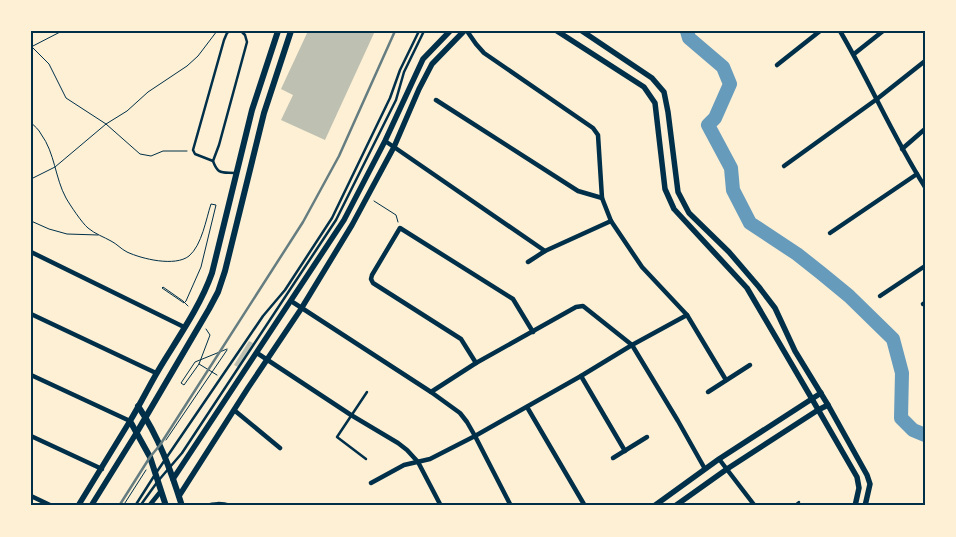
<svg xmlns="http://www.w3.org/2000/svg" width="956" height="537" viewBox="0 0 956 537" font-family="Commissioner,sans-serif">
	<rect width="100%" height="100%" fill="#fdf0d5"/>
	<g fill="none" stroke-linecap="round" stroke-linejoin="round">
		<polyline stroke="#669bbc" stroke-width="14" points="687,31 689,38 723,67 730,84 715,118 708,125 731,168 733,190 750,223 797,254 821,273 849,296 893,339 902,373 901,418 913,430 925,435"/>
	</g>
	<g fill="#bec0b2">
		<polygon points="308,31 375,31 325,140 281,120 293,95 281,89"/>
		<polygon points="249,341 253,343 238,367 234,365"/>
	</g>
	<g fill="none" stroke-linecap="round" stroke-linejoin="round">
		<g stroke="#003049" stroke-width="1">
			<polyline points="31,47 62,31"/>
			<polyline points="32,47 49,64 66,98 106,124 140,154 151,156 163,151 187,151"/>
			<path d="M31,123C35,126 39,130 41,134C55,153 55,178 66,198C70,205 82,223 88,228C95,234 104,237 111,241C117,244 121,249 127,252C142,259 175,267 189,256C202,245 206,219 211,204L216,205L201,267L186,301L184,303L162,288L163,287L183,301L188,306"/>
			<polyline points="31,179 55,167 106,124 127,111 148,92 187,66 198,56 217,31"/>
			<polyline points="374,201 396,215 398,222"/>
			<polyline points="31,221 49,229 67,234 98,235"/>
			<polyline points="206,329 210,335 199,364 184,385 181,383 195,362 227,349"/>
			<polyline points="199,364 217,375"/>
			<polyline points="166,440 227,350"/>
			<polyline points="123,506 146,470"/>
		</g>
		<g stroke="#003049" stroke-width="2.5">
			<polyline points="213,161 195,154 193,150 224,40 227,33 230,31"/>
			<path d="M235,173C222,172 218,175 213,161L219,145L247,42L245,35L241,31"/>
			<polyline points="366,459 337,437 367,392"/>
			<polyline points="135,506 156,473 263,316 285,290 332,218 390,98 400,70 419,31"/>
			<polyline points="140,506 158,481 182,453 336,220 396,100 404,72 424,31"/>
			<polyline points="794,506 799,502"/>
		</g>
		<g stroke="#003049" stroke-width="4.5">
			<polyline points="467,31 476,44 484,53 593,128 598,135 602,198 611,221 642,267 687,315 726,380"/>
			<path d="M840,31C870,82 893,137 925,187"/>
			<polyline points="854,54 883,31"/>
			<polyline points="777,65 820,31"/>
			<polyline points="436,100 578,191 602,198"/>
			<polyline points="385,141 394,147 545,251"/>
			<polyline points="902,149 925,129"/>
			<polyline points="784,166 877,99 925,61"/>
			<polyline points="830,233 917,174"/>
			<polyline points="31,252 184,327"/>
			<polyline points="528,262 545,251 611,221"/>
			<polyline points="880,296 925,266"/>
			<polyline points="291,301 431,392 460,413 467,422 475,436 511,506"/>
			<polyline points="923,304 925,303"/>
			<polyline points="31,314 156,373"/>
			<polyline points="257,353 351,415 398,443 407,450 418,462 441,506"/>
			<polyline points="476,363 461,339 373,283 371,279 372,275 400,228 513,299 533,332"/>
			<polyline points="31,375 130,421"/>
			<polyline points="581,376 625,451"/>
			<polyline points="431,392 476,363 576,307 583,306 632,345 678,421 705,469"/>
			<polyline points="708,392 750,365"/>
			<polyline points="527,407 585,506"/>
			<polyline points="234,410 280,448"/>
			<polyline points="31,436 102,469"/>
			<polyline points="613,458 647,437"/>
			<polyline points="719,459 755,506"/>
			<polyline points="371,483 404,465 430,459 475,436 581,376 632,345 687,315"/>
			<polyline points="31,496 52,506"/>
			<polyline points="149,506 161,491"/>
			<path d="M205,506C214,504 221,503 230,506"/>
		</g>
		<g stroke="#003049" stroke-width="5.5">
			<polyline points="557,31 644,87 655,103 665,189 674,209 747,288 812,399 857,477 859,488 855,506"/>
			<polyline points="582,31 652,78 664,92 668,112 678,192 689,213 729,252 759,287 775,308 795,351 828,405 867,475 870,484 865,506"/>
			<polyline points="173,479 344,220 385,141 423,59 450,31"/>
			<polyline points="179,496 248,388 301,309 352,225 394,147 419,89 432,64 464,31"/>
			<polyline points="78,506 130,421"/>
			<polyline points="91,506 137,432"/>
			<polyline points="654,506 719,459 821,393"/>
			<polyline points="675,506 727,469 818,410 828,405"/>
		</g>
		<g stroke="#003049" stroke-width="6">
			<path d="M138,406C159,437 171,471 182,506"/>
			<polyline points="137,432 209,309 218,292 225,271 264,113 291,31"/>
			<path d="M166,506L150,457L130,421C142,401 152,380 164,361C182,332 201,304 212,273L252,110L278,31"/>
		</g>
		<polyline stroke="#657d81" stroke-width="2.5" points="119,506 150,457 160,445 303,222 339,156 395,31"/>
	</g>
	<rect width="956" height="537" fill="none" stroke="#fdf0d5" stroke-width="65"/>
	<rect x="32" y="32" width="892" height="472" fill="none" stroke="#003049" stroke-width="2"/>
</svg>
